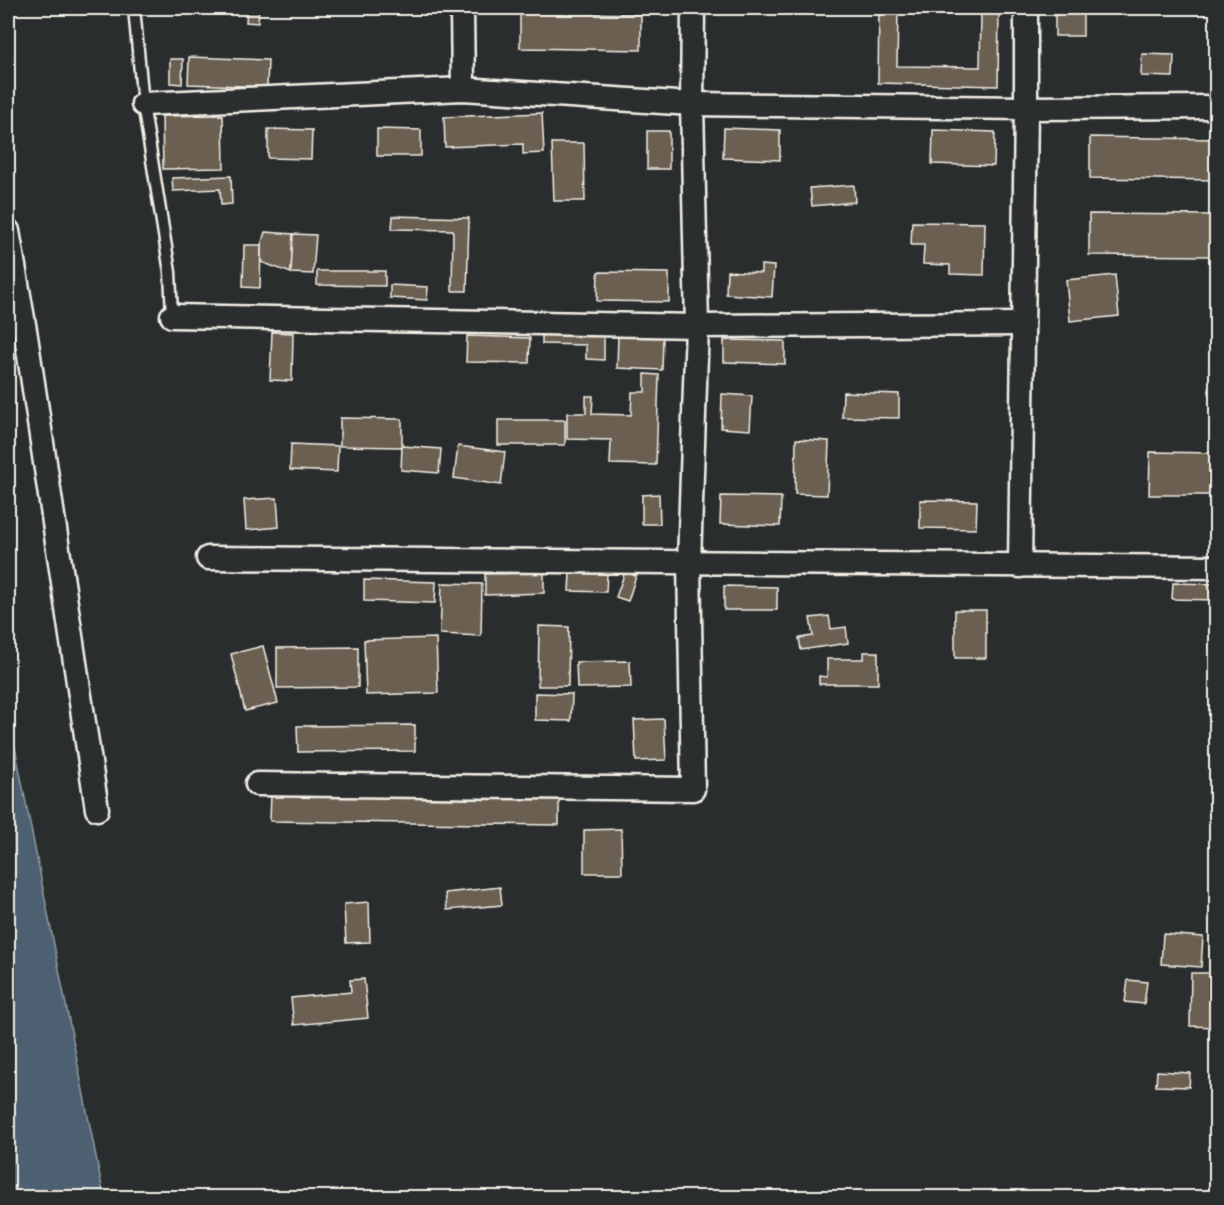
<svg xmlns="http://www.w3.org/2000/svg" width="1224" height="1205" viewBox="0 0 1224 1205" font-family="'Architects Daughter',sans-serif">
	<rect width="100%" height="100%" fill="#2a2d2e"/>
	<filter id="ink" filterUnits="userSpaceOnUse"><feTurbulence type="fractalNoise" baseFrequency=".0167" numOctaves="2"/><feDisplacementMap in="SourceGraphic" scale="12" xChannelSelector="R" yChannelSelector="G"/><feConvolveMatrix kernelMatrix="1 2 1 2 8 2 1 2 1" color-interpolation-filters="sRGB"/></filter>
	<g filter="url(#ink)">
		<polygon fill="#4e6171" stroke="#909ba1" stroke-width="1.5" points="8,712 104,1197 8,1197"/>
		<g fill="#6a5e51" stroke="#f4f1e8" stroke-width="1.5" fill-rule="evenodd">
			<polygon points="247,8 259,8 258,23 246,22"/>
			<path d="M879,8H999L998,86L878,83ZM898,11L981,13L980,67L897,66Z"/>
			<rect x="1055" y="8" width="28" height="28"/>
			<polygon points="520,12 641,14 641,50 520,48"/>
			<polygon points="1142,54 1174,55 1173,77 1141,76"/>
			<polygon points="189,57 268,60 267,87 188,84"/>
			<polygon points="170,59 183,59 182,84 170,83"/>
			<polygon points="542,113 544,153 523,154 523,144 445,147 444,117"/>
			<polygon points="223,115 224,168 163,169 162,116"/>
			<polygon points="724,128 780,130 780,160 723,158"/>
			<polygon points="268,129 312,130 311,159 268,158"/>
			<polygon points="377,129 421,130 421,156 377,156"/>
			<polygon points="933,130 995,132 994,166 932,164"/>
			<rect x="647" y="131" width="22" height="38"/>
			<polygon points="1090,137 1216,139 1216,180 1090,178"/>
			<polygon points="552,143 584,143 585,201 554,201"/>
			<polygon points="231,176 232,204 221,205 220,189 173,191 172,178"/>
			<polygon points="854,185 855,202 812,206 810,188"/>
			<polygon points="1089,214 1211,215 1211,256 1089,255"/>
			<polygon points="393,216 469,218 467,291 452,291 453,230 392,229"/>
			<polygon points="912,222 985,223 984,275 950,274 950,265 923,264 924,245 911,245"/>
			<polygon points="265,232 293,234 291,273 261,262 261,245"/>
			<polygon points="293,234 316,235 313,274 291,273"/>
			<polygon points="244,245 261,245 260,288 243,287"/>
			<polygon points="761,265 774,266 772,297 726,294 727,271 761,273"/>
			<polygon points="317,271 385,271 385,286 317,285"/>
			<polygon points="598,272 669,273 669,302 597,301"/>
			<polygon points="1115,275 1119,316 1070,321 1066,280"/>
			<polygon points="390,285 428,287 427,300 390,298"/>
			<polygon points="272,332 293,333 292,381 270,380"/>
			<polygon points="542,332 604,334 604,360 586,359 586,345 542,344"/>
			<polygon points="618,335 663,336 662,370 617,368"/>
			<polygon points="467,336 530,338 529,363 466,362"/>
			<polygon points="724,340 785,341 785,364 724,362"/>
			<polygon points="645,374 659,375 656,465 610,464 611,440 567,439 567,413 586,413 586,396 593,396 592,414 631,415 632,392 645,392"/>
			<polygon points="843,392 899,394 899,418 842,417"/>
			<polygon points="722,394 752,396 750,430 721,428"/>
			<polygon points="340,418 402,419 402,447 340,446"/>
			<rect x="498" y="420" width="67" height="25"/>
			<polygon points="796,439 829,441 827,495 795,494"/>
			<polygon points="291,444 338,446 337,472 290,470"/>
			<polygon points="402,446 441,449 439,473 401,470"/>
			<polygon points="458,446 505,452 501,485 454,478"/>
			<polygon points="1150,452 1216,453 1216,495 1149,495"/>
			<polygon points="659,494 660,524 642,524 642,495"/>
			<polygon points="721,496 781,497 780,526 720,524"/>
			<polygon points="277,498 279,527 246,530 244,500"/>
			<polygon points="920,500 977,501 976,529 920,528"/>
			<polygon points="625,572 636,576 628,601 616,597"/>
			<polygon points="544,573 544,593 485,595 485,574"/>
			<polygon points="570,573 607,574 606,592 569,591"/>
			<polygon points="364,580 436,582 435,603 364,601"/>
			<polygon points="442,583 482,584 481,636 440,634"/>
			<polygon points="1173,583 1216,584 1216,600 1172,599"/>
			<polygon points="724,586 777,587 777,610 724,610"/>
			<rect x="955" y="610" width="31" height="48"/>
			<polygon points="829,616 831,629 846,627 848,643 801,650 799,638 813,636 810,618"/>
			<polygon points="539,626 569,627 568,686 538,686"/>
			<polygon points="436,638 438,693 366,695 364,640"/>
			<polygon points="263,646 278,703 245,711 231,654"/>
			<polygon points="358,647 358,687 277,688 277,648"/>
			<polygon points="864,652 878,652 878,684 819,684 819,676 827,677 827,659 864,659"/>
			<polygon points="630,661 631,687 577,688 576,662"/>
			<polygon points="535,693 572,694 571,721 535,720"/>
			<polygon points="664,719 666,760 636,761 634,720"/>
			<polygon points="415,725 415,751 298,752 297,726"/>
			<polygon points="271,793 559,797 559,825 270,821"/>
			<polygon points="621,829 622,873 584,873 584,830"/>
			<polygon points="500,887 502,905 447,910 445,893"/>
			<polygon points="369,902 370,942 346,943 344,904"/>
			<polygon points="1163,934 1203,937 1201,967 1161,964"/>
			<polygon points="1191,973 1216,973 1216,1027 1190,1026"/>
			<polygon points="364,979 368,1018 294,1025 291,998 351,992 350,980"/>
			<polygon points="1128,980 1147,982 1144,1004 1125,1002"/>
			<polygon points="1157,1071 1190,1073 1189,1087 1156,1086"/>
		</g>
		<g fill="none" stroke-linecap="round" stroke-linejoin="round">
			<defs>
				<polyline id="lane" points="134,8 143,104 170,272 172,316"/>
				<g id="street">
					<polyline points="462,8 463,89"/>
					<polyline points="143,104 463,89 692,104 1026,108 1216,107"/>
					<polyline points="8,231 26,336 97,809"/>
					<polyline points="172,316 697,326 1023,324"/>
					<polyline points="208,558 1216,567"/>
					<polyline points="1020,566 1026,108 1026,8"/>
					<polyline points="257,784 693,789 689,562 697,326 692,104 693,8"/>
				</g>
			</defs>
			<use href="#lane" stroke="#f4f1e8" stroke-width="15"/>
			<use href="#street" stroke="#f4f1e8" stroke-width="27"/>
			<use href="#lane" stroke="#2a2d2e" stroke-width="10"/>
			<use href="#street" stroke="#2a2d2e" stroke-width="22"/>
		</g>
	</g>
	<rect width="1224" height="1205" fill="none" stroke="#2a2d2e" stroke-width="30"/>
	<rect x="15" y="15" width="1194" height="1175" fill="none" stroke="#f4f1e8" stroke-width="2" filter="url(#ink)"/>
</svg>
